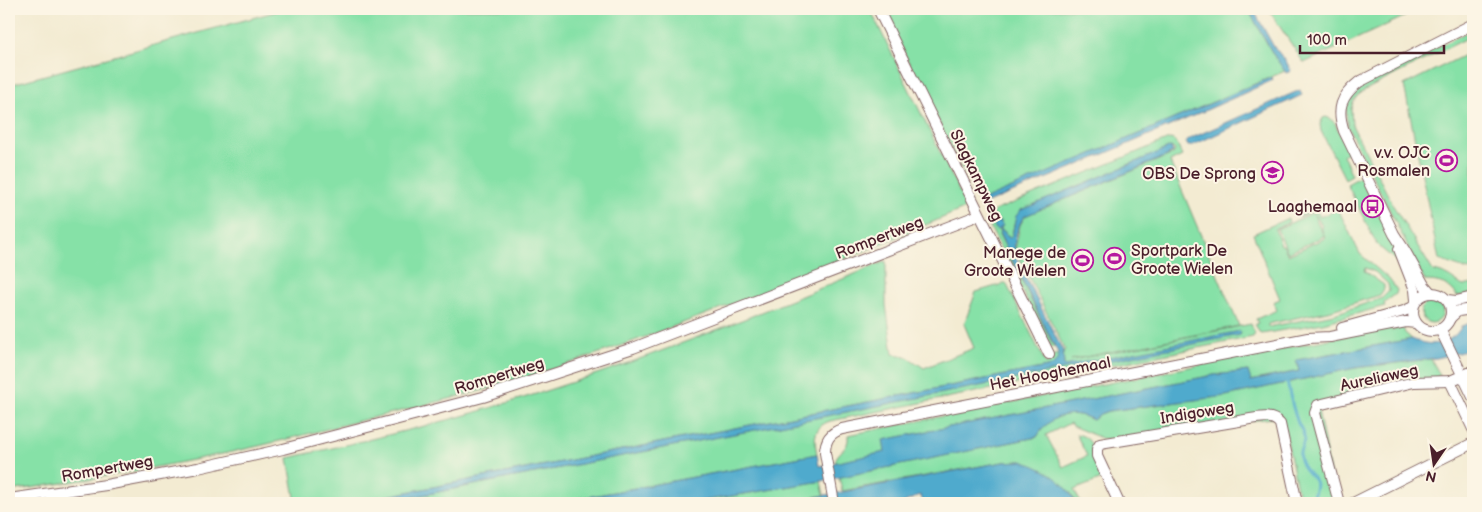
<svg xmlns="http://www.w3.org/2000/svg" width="1482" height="512" viewBox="0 0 1482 512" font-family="'Balsamiq Sans',sans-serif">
	<rect width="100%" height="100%" fill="#fcf5e5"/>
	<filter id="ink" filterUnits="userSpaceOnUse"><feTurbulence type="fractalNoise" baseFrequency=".02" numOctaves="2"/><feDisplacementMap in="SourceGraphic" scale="10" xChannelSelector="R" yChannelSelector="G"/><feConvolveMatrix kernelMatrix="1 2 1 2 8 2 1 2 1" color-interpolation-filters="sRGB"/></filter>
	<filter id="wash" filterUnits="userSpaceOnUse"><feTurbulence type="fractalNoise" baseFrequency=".0096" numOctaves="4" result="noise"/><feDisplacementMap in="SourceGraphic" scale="20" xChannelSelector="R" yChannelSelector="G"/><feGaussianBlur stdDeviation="1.12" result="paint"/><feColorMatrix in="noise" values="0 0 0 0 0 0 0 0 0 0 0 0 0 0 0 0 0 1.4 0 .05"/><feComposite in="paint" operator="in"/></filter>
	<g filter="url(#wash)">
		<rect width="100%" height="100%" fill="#f3ebd2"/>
		<g fill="#86e1a7" stroke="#688069" fill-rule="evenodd">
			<path d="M285,9H870L962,197L966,208C824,268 681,328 534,375C477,393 418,407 359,421C315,432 271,444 227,453C155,468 82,481 9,491V85Z"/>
			<polygon points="882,9 1248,9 1273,54 1285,71 1062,167 979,202"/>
			<polygon points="1268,9 1421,9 1304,63"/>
			<path d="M1473,29V35L1365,90L1357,96L1353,102L1351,109L1352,125L1394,207L1433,271C1447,273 1451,279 1463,286L1473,284V294L1457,296C1450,284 1439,281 1425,281L1348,127C1344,107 1346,98 1362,85Z"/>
			<polygon points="1473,51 1473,269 1468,270 1439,260 1404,85"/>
			<polygon points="1326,117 1329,118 1335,123 1348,152 1343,155 1352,175 1345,179 1321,131 1320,124 1323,118"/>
			<path d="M1169,139C1178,139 1179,149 1182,156L1170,162L1239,326L1071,360L1251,324L1255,334L1253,337L830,421C813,427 814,439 817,454L555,503H382L1063,369L1065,366H1064L1063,351L1065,350L1015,249L1020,225L1025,216L1173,154L1175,150L1171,147L1021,210L1014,225L1012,235L1010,238L1007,236L1004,231H1002L999,220L993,223L1000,232L999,234L1054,347L1051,348L988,223L994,211Z"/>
			<polygon points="1360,177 1389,236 1401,265 1377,245 1347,184"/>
			<path d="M1314,206L1320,217L1338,209L1360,254L1389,279L1397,290L1396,294L1384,303L1385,306L1323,323L1262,334L1259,332L1255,324L1258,323L1256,319L1277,310L1273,302L1280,299L1253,234L1288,218L1289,222L1275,229L1281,245H1283L1288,255L1325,238L1321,227L1322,226L1313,211L1299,217L1297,214ZM1365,268L1375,272L1388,284L1389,291L1382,298L1334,314L1268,327V324L1332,310L1380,295L1384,289V285L1364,271Z"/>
			<polygon points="1313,213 1324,236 1288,253 1277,229"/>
			<path d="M886,261V305L893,354L906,356L924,368L974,348L964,324L976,292L1006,283L1046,364L1051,361L1054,355L1058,353C1059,359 1056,363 1052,366L351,503H296L288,458C359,442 431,426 500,405C632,366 759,314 886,261Z"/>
			<circle cx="1432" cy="312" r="11"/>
			<path d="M1390,327L1391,330L1403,328L1405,333L1412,339L1297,360L1299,371L1250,381L1248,371L1214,375L884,440L886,452L835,463C836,450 850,451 848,435Z"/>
			<path d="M1431,359L1440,375L1434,379L1317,405L1336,503H1300L1283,420L1280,417L1106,440L1072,426L1070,423L1046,435L1063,467L1087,456L1076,434C1086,436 1089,439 1093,448L1092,453L1102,479L1074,490L1081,503H1077L1070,492L1022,461L1003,462L842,491L839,477L1037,437C1050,415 1070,408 1093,420L1100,414L1108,411L1225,396L1355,368Z"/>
			<polygon points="821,481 824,495 783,503 690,503"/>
		</g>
		<g fill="#4faacd" stroke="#4c647c">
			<polygon points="1248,9 1253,9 1274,47 1286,61 1291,71 1286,73 1273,54"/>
			<path d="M1272,77L1273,80C1178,124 1081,164 985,204L981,201Z"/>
			<polygon points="1300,90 1302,95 1191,146 1188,146 1186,142 1187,140"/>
			<path d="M1171,147L1173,152L1167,156L1025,216C1017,224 1013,245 1015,256L1063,351L1064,366L1240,331L1241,334L1240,335L382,503H351L1052,366C1056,363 1059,359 1058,353L999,233L1000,232L999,229L996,230L993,223L1000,221L1003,226L1000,228L1002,231H1004L1007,236L1010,238L1012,235L1016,216L1021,210Z"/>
			<path d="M1473,323V346L1466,351L1437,358L1355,368L1226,396L1108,411L1100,414L1093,420C1071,408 1049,416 1037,437L822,481L690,503H555L817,454L819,466L885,452L883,440L1214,375L1248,371L1251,381L1299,371L1296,360L1412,339C1428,346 1445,346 1457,333C1459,331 1460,328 1462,326C1464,324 1470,324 1473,323Z"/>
			<path d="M1022,461C1046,469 1065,481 1076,503H924L920,495L903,503H783L1003,462Z"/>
		</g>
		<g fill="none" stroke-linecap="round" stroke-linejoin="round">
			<path stroke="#4faacd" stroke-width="3" d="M1287,382C1290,396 1293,410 1298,423C1300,428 1304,432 1304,437C1305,446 1297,451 1300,460C1307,482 1325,472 1310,503"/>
		</g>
	</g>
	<g filter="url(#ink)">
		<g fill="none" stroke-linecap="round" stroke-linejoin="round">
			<defs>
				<g id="minor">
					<polyline points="878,9 1049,354"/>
					<polyline points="1399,249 1415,290 1416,300"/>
					<circle cx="1432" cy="312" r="19"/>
					<path d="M1431,293L1424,285L1405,251L1394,234L1344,131C1336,109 1341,96 1359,82L1473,24"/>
					<polyline points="1447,300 1456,301 1473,297"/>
					<polyline points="1450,318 1458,311 1473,309"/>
					<polyline points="1342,328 1404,311 1413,307"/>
					<polyline points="1440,329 1473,397"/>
					<polyline points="1450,381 1473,429"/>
					<polyline points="9,499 106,485 198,468 283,449 483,397 633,348 979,215"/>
					<path d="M834,503L825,453C825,441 829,433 842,429L1308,338L1330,337L1406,322L1416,323"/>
					<path d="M1119,503L1097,456V449L1100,444L1245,420C1256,418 1272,413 1280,424L1297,503"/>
					<polyline points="1339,503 1315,413 1318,405 1414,382 1450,381 1473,371"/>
					<polyline points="1353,503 1473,443"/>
				</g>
			</defs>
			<use href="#minor" stroke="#856665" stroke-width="12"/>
			<use href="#minor" stroke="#fff" stroke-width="10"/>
		</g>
	</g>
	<defs>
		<symbol id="stadium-ring" viewBox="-11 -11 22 22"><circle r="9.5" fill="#fcf5e5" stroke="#b5179e" stroke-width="1.5"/><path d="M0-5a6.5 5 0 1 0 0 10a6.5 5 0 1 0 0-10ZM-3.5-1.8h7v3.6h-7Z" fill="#b5179e"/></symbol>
		<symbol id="school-ring" viewBox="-11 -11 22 22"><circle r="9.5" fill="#fcf5e5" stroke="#b5179e" stroke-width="1.5"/><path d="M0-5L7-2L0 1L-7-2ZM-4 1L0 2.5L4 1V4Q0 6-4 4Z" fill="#b5179e"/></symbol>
		<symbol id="bus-ring" viewBox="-11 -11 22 22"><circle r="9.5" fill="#fcf5e5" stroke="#b5179e" stroke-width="1.5"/><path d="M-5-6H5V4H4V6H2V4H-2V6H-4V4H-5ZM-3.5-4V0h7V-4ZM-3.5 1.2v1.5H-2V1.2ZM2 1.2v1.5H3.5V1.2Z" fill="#b5179e"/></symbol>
	</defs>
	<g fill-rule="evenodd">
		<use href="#stadium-ring" x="1434" y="148" width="25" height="25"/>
		<use href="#school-ring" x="1260" y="160" width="25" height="25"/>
		<use href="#bus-ring" x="1360" y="194" width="25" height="25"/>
		<use href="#stadium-ring" x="1102" y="246" width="25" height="25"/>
		<use href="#stadium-ring" x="1070" y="248" width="25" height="25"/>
	</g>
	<g text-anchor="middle" stroke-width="4" stroke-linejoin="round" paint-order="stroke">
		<g font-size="16" fill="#4a1f2b" stroke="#fcf5e5" text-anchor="end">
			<text x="1430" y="158">v.v. OJC<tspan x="1430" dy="18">Rosmalen</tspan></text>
			<text x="1256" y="179">OBS De Sprong</text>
			<text x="1357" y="212">Laaghemaal</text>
			<text x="1131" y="256" text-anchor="start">Sportpark De<tspan x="1131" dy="18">Groote Wielen</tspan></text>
			<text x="1066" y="258">Manege de<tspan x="1066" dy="18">Groote Wielen</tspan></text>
		</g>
		<g font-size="16" fill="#4a1f2b" stroke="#fcf5e5">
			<text transform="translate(977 175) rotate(64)" y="6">Slagkampweg</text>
			<text transform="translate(879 237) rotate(-21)" y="6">Rompertweg</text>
			<text transform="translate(1050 373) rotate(-11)" y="6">Het Hooghemaal</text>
			<text transform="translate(499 375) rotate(-17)" y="6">Rompertweg</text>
			<text transform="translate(1379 377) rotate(-12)" y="6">Aureliaweg</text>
			<text transform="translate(1197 412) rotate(-9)" y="6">Indigoweg</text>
			<text transform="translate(107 468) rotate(-10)" y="6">Rompertweg</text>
		</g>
	</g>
	<rect width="1482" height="512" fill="none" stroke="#fcf5e5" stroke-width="30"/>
	<g transform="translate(1434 464) rotate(193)" stroke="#fcf5e5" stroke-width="4" paint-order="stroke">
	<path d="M0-4L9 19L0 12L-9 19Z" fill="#4a1f2b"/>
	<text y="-8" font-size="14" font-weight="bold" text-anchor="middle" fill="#4a1f2b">N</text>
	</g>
	<path d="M1300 45v8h144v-8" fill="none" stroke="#4a1f2b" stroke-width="2.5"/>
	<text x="1307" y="45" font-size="15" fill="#4a1f2b" stroke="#fcf5e5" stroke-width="4" paint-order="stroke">100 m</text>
</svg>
